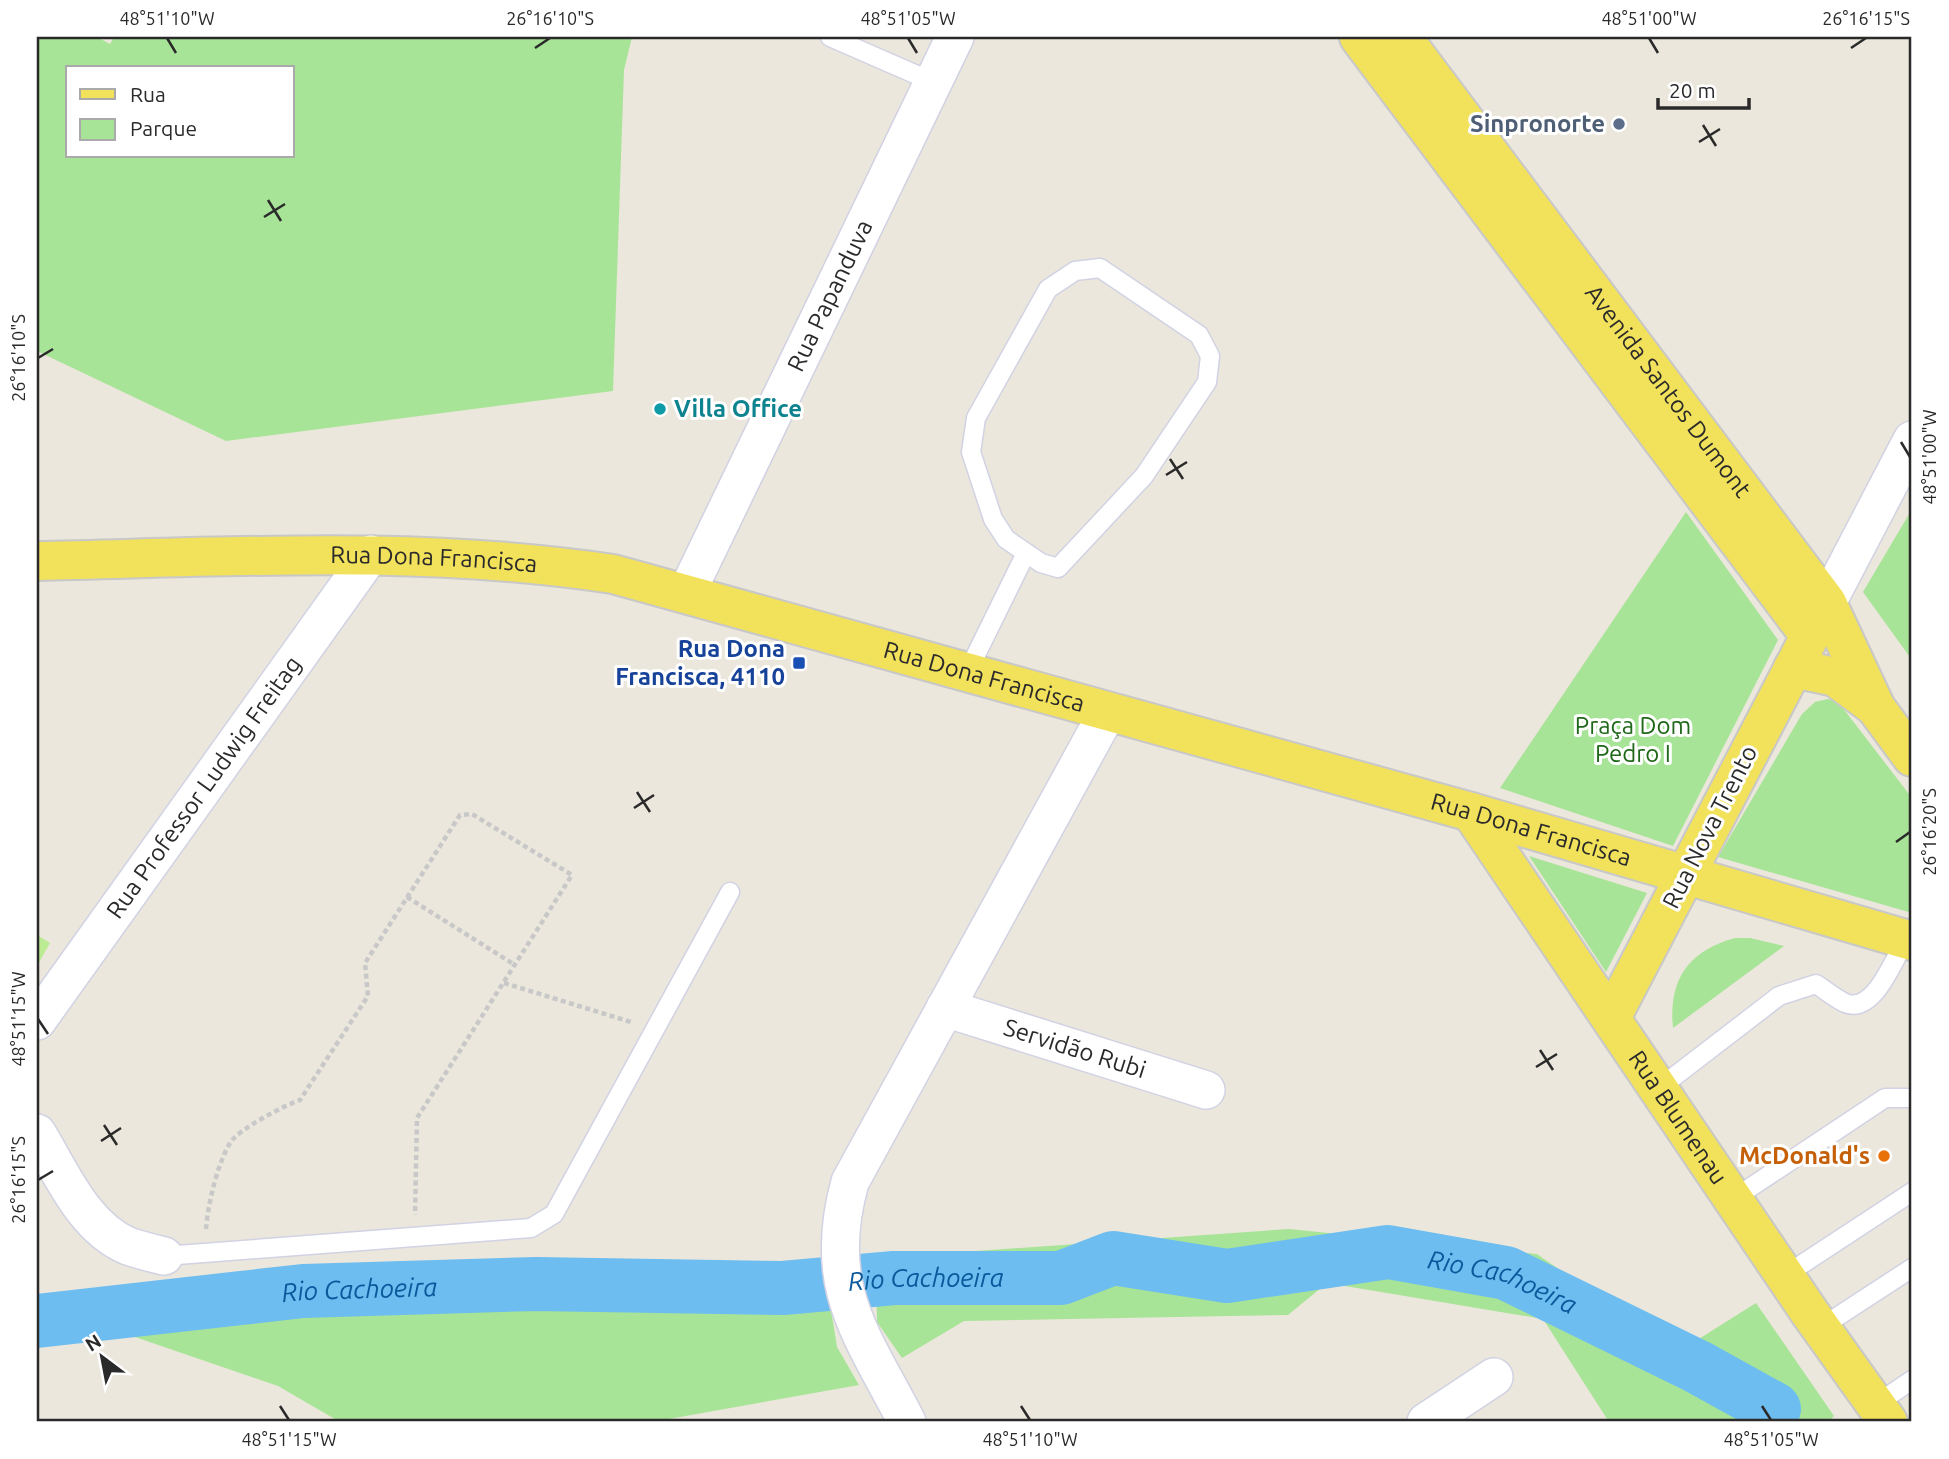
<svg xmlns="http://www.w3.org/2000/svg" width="1949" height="1459" viewBox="0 0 1949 1459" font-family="Ubuntu,sans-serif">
	<rect width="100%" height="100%" fill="#ece7dc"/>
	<g fill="#a8e497" fill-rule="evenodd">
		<path d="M37,37H97L110,44L114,37H632L624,70L613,391L226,441L37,351ZM292,68V156H68V68Z"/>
		<polygon points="1912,509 1912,660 1863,592"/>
		<polygon points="1686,512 1778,640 1673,846 1500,788"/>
		<polygon points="1828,699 1839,703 1912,798 1912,913 1718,857 1802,714 1815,702"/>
		<polygon points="1529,856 1647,893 1606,972"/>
		<path d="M1735,938H1750L1784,946L1673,1028C1668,980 1688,951 1735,938Z"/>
		<polygon points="1289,1229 1537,1254 1633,1321 1686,1347 1756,1303 1834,1416 1828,1422 1609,1422 1543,1319 1327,1283 1288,1315 964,1321 902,1358 877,1322 876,1258"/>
		<path d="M601,1272L650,1292L711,1293L712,1300L723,1303L756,1294L765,1298L796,1292L830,1303L837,1347L859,1385L652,1422H340L278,1386L100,1325C149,1325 201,1328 248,1309L266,1316L376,1292L490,1306L512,1294L544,1300L561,1285Z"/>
	</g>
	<polygon fill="#bbeb93" points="37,935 50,943 37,966"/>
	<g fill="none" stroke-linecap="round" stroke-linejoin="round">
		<path stroke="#6dbdf0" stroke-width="54" id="s1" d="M37,1321L303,1291L536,1284L783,1288L894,1278H1061L1113,1258L1227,1276L1388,1252L1506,1273L1698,1367L1774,1409"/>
		<defs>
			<g id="service">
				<polyline points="830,37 933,82"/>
				<polygon points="1100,268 1199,335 1210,356 1207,382 1144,476 1058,568 1041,563 1006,539 993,519 971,452 976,418 1048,289 1075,271"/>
				<polyline points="967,673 1026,553"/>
				<path d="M1658,1089L1779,996L1816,984C1825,990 1835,998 1845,1003C1874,1015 1894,959 1906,939"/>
				<polyline points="1733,1199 1885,1098 1912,1098"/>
				<polyline points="164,1256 531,1228 554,1214 730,892"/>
				<polyline points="1784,1276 1912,1192"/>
				<polyline points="1820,1328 1912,1268"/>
				<polyline points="1875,1405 1912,1380"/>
			</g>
			<g id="minor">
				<path id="s2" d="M687,592L955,37"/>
				<polyline points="1827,603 1912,440"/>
				<path id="s3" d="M945,1008L1206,1090"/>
				<path id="s4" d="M37,1021L371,554"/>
				<path d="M37,1133C61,1172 83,1227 128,1246C139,1250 152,1253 164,1256"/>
				<path d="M907,1422C861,1333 821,1287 850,1182L1107,713"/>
				<polyline points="1426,1422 1494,1377"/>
			</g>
			<g id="primary">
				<polyline points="1359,37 1810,636 1611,1018"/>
				<path id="s5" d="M1402,37L1827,603L1876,708L1912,757"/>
				<path id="s6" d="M37,561C229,557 422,545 613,574L1471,812L1912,941"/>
				<polyline points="1793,668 1835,677 1874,706"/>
				<path id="s7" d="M1471,812L1810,1313L1888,1422"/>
			</g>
		</defs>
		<use href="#service" stroke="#d1d2e3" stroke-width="21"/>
		<use href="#minor" stroke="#d1d2e3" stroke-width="40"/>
		<use href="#primary" stroke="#c8c8c8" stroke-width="42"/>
		<g stroke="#c8c8c8" stroke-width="4.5" stroke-dasharray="5 3.5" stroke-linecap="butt">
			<polyline points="407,897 515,965"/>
			<polyline points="504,983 634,1023"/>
			<path d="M206,1229C208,1204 217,1165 230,1143C237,1130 285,1105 300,1100L368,996L365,963L460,815L472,814L572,875L417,1118L415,1215"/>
		</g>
		<use href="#service" stroke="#fff" stroke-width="18"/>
		<use href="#minor" stroke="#fff" stroke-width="37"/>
		<use href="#primary" stroke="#f2e15b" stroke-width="38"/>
	</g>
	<path fill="none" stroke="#2a2a2a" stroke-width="2.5" d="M167,38L176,53M908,38L917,53M1649,38L1658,53M535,48L550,38M1851,48L1866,38M1703,125L1716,146M1699,142L1720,129M268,200L281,221M264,217L285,204M38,358L53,349M1901,442L1910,457M1170,459L1183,479M1166,475L1187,462M637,792L650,812M634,808L654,795M1896,842L1910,832M38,1019L48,1034M1540,1050L1553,1070M1536,1067L1557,1054M104,1125L117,1145M101,1141L121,1128M38,1180L53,1171M280,1406L289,1420M1021,1406L1030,1420M1762,1406L1771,1420"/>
	<circle fill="#5c6f8a" stroke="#fff" stroke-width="2.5" cx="1619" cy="124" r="7"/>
	<circle fill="#0f9aa8" stroke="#fff" stroke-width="2.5" cx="660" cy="409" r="7"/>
	<rect fill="#1a4fb4" stroke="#fff" stroke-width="2.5" x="792" y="656" width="14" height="14" rx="3.5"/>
	<circle fill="#e8710a" stroke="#fff" stroke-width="2.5" cx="1884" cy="1156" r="7"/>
	<g text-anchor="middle" stroke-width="6" stroke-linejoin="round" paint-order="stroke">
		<g font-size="24" font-weight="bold" fill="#4e5e75" stroke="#fff" text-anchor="end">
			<text x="1605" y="132">Sinpronorte</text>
		</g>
		<g font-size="24" fill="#2a2a2a" stroke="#fff">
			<text dy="8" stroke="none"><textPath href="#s2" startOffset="329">Rua Papanduva</textPath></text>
			<text dy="8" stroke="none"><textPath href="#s5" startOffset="443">Avenida Santos Dumont</textPath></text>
			<text dy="8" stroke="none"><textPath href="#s6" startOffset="397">Rua Dona Francisca</textPath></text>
			<text dy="8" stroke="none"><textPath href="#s6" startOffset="962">Rua Dona Francisca</textPath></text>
			<text dy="8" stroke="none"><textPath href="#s4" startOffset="287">Rua Professor Ludwig Freitag</textPath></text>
			<text transform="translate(1710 827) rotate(-63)" y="8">Rua Nova Trento</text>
			<text dy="8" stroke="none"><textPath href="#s6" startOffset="1530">Rua Dona Francisca</textPath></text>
			<text dy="8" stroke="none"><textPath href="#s3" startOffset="136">Servidão Rubi</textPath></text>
			<text dy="8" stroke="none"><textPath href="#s7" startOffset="369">Rua Blumenau</textPath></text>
		</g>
		<g font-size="24" font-weight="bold" fill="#0d838f" stroke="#fff" text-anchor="start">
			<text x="674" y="417">Villa Office</text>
		</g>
		<g font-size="24" font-weight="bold" fill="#164399" stroke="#fff" text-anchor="end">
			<text x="785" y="657">Rua Dona<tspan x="785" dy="28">Francisca, 4110</tspan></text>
		</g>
		<g font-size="24" fill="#206819" stroke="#fff">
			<text x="1633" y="734">Praça Dom<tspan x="1633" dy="28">Pedro I</tspan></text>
		</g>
		<g font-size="24" font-weight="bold" fill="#c56008" stroke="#fff" text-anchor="end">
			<text x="1870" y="1164">McDonald's</text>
		</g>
		<g font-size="26" font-style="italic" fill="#0b599c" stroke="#fff">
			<text dy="9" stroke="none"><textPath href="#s1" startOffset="891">Rio Cachoeira</textPath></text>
			<text dy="9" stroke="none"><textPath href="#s1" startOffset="1479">Rio Cachoeira</textPath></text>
			<text dy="9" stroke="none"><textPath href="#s1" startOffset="324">Rio Cachoeira</textPath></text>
		</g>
	</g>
	<rect width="1949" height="1459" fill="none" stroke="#ffffff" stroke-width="77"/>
	<rect x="66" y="66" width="228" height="91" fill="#ffffff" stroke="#aaaaaa" stroke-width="2"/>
	<rect x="80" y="89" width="35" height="10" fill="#f2e15b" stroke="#aaaaaa" stroke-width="2"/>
	<text x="130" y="102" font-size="21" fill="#2a2a2a">Rua</text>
	<rect x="80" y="119" width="35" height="21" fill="#a8e497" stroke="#aaaaaa" stroke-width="2"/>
	<text x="130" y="136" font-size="21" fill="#2a2a2a">Parque</text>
	<g transform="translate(102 1357) rotate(328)" stroke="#ffffff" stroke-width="5" paint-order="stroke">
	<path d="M0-5L12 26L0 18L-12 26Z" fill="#2a2a2a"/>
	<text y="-10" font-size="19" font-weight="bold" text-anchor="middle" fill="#2a2a2a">N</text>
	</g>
	<path d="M1658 98v10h91v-10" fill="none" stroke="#2a2a2a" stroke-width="3.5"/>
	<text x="1669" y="98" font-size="21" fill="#2a2a2a" stroke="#ffffff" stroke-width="5" paint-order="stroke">20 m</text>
	<rect x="38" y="38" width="1872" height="1382" fill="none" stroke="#2a2a2a" stroke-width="2.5"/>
	<g font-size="18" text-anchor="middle" fill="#2a2a2a">
		<text x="167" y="25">48°51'10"W</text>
		<text x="550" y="25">26°16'10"S</text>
		<text x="908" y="25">48°51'05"W</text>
		<text x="1649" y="25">48°51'00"W</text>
		<text x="1866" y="25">26°16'15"S</text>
		<text transform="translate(19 358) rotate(-90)" y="6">26°16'10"S</text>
		<text transform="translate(1930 457) rotate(-90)" y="6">48°51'00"W</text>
		<text transform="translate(1930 832) rotate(-90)" y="6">26°16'20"S</text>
		<text transform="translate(19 1019) rotate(-90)" y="6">48°51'15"W</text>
		<text transform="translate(19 1180) rotate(-90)" y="6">26°16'15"S</text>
		<text x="289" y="1446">48°51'15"W</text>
		<text x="1030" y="1446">48°51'10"W</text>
		<text x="1771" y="1446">48°51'05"W</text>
	</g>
</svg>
